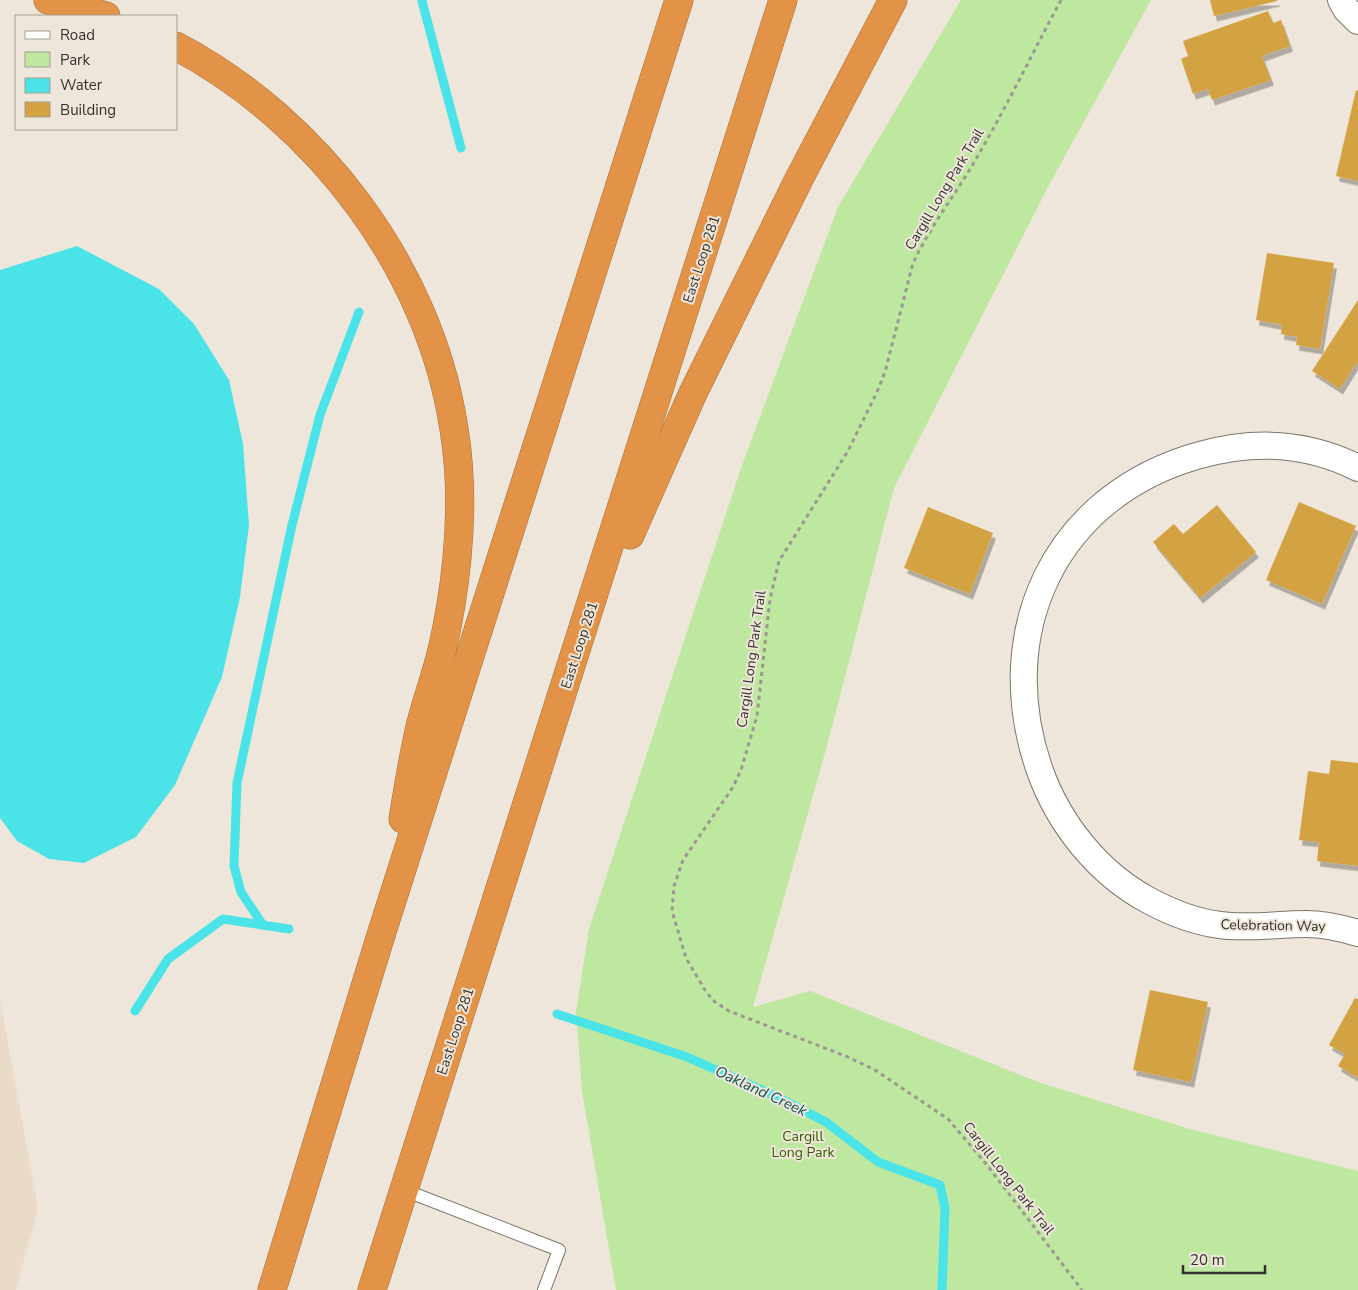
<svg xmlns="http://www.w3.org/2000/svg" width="1358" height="1290" viewBox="0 0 1358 1290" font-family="'Nunito Sans',sans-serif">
	<defs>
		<filter id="shadow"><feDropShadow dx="3" dy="5.5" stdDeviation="0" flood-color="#0004"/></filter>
	</defs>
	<rect width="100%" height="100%" fill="#eee6da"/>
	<polygon fill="#eadbc8" points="0,999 38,1208 16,1290 0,1290"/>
	<polygon fill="#bee7a0" points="961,0 1151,0 1049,185 894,488 828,742 753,1007 810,991 1038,1082 1190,1129 1358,1171 1358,1290 616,1290 582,1091 576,1012 589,929 741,468 838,207"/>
	<polygon fill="#4ae3e7" points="77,246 159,289 194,324 229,380 243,444 249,525 240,597 222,677 175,785 136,837 84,863 49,859 17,841 0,818 0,270"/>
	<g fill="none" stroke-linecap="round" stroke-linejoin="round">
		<g stroke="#4ae3e7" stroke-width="9">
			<polyline points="422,1 461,148"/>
			<polyline points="263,925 241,892 234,866 237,783 292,525 320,415 359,312"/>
			<polyline points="135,1011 168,959 223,919 289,929"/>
			<polyline points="557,1014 687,1057 773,1095 826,1122 878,1162 940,1185 945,1208 942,1290"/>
		</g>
	</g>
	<g fill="#d3a243" filter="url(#shadow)">
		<polygon points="1210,0 1277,0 1277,1 1214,16"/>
		<polygon points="1268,11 1273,23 1281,20 1290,46 1262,56 1271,80 1212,100 1208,89 1193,94 1181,59 1188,56 1183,41"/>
		<polygon points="1356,90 1358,91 1358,181 1336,176"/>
		<polygon points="1267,253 1334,263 1320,349 1296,345 1297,337 1281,334 1282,325 1256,320"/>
		<polygon points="1358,300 1358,365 1356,363 1340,389 1312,371"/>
		<polygon points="1299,502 1356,526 1322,604 1266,580"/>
		<polygon points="1217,505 1256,552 1200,598 1153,542 1174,524 1183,534"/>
		<polygon points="928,507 993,533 970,594 904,568"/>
		<polygon points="1331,760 1358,763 1358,866 1317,861 1319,842 1299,840 1308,771 1329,774"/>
		<polygon points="1150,990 1208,1002 1191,1082 1133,1070"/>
		<polygon points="1355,998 1358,999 1358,1078 1338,1066 1345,1054 1329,1045"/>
	</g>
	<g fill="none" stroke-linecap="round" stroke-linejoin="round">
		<defs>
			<polyline id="lane" points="404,1190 559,1250 544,1290"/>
			<g id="street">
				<polyline points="1341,0 1346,9 1358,21"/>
				<path d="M1358,468C1307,442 1254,440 1200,455C1055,495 991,632 1040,771C1059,824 1098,873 1148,900C1170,912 1196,922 1220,925C1249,929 1278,924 1306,924C1324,924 1341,928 1358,933"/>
			</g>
			<g id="highway">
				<polyline points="48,0 106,16"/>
				<path d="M176,46C318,121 430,269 454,429C461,471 461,515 457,558C454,589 449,620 442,650C436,676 426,701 420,727C413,757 408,788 403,819"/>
				<polyline points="630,535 693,393 799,179 893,0"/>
				<polyline points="272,1290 381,935 679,0"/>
				<polyline points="372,1290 783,0"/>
			</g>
		</defs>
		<use href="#lane" stroke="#7c766b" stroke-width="14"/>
		<use href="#street" stroke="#7c766b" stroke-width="28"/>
		<use href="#highway" stroke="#a5713e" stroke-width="29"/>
		<path stroke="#9d988f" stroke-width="3" stroke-dasharray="4 4" stroke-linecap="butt" d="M1061,0C1034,50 1009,102 980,152C959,190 932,223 913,263L885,372L877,392L848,451L779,561L770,599L757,716L741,770L733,787L683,860L674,886L672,911L686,958L706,992L715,1002L729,1011L848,1057L875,1070L948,1119L987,1165L1082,1290"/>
		<use href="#lane" stroke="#fff" stroke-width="12"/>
		<use href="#street" stroke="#fff" stroke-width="26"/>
		<use href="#highway" stroke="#e29347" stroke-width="28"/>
	</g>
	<g text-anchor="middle" stroke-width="4" stroke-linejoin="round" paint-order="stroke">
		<g font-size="14" fill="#34312c" stroke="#eee6da">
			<text transform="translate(944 189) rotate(-59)" y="5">Cargill Long Park Trail</text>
			<text transform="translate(701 259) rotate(-72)" y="5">East Loop 281</text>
			<text transform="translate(579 645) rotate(-72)" y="5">East Loop 281</text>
			<text transform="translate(751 659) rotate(-82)" y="5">Cargill Long Park Trail</text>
			<text transform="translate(1273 925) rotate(1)" y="5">Celebration Way</text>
			<text transform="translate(455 1031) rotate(-72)" y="5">East Loop 281</text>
			<text transform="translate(1009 1178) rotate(52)" y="5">Cargill Long Park Trail</text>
		</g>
		<g font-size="14" fill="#366000" stroke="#eee6da">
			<text x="803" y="1141">Cargill<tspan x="803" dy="16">Long Park</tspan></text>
		</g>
		<g font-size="15" font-style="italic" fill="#0d5051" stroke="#eee6da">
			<text transform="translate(761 1091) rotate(25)" y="5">Oakland Creek</text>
		</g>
	</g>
	<rect x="15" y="15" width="162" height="115" fill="#eee6da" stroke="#a49e94"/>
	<rect x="25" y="31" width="25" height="8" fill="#ffffff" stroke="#a49e94"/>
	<text x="60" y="40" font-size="15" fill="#34312c">Road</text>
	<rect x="25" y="52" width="25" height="15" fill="#bee7a0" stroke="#a49e94"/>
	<text x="60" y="65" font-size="15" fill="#34312c">Park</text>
	<rect x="25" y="78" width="25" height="15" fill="#4ae3e7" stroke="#a49e94"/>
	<text x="60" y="90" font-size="15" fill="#34312c">Water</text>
	<rect x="25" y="102" width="25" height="15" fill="#d3a243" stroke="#a49e94"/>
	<text x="60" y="115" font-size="15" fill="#34312c">Building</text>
	<path d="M1183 1265v8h82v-8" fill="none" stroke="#34312c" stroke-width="2.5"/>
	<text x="1190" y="1265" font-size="15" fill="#34312c" stroke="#eee6da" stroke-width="4" paint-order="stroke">20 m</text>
</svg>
